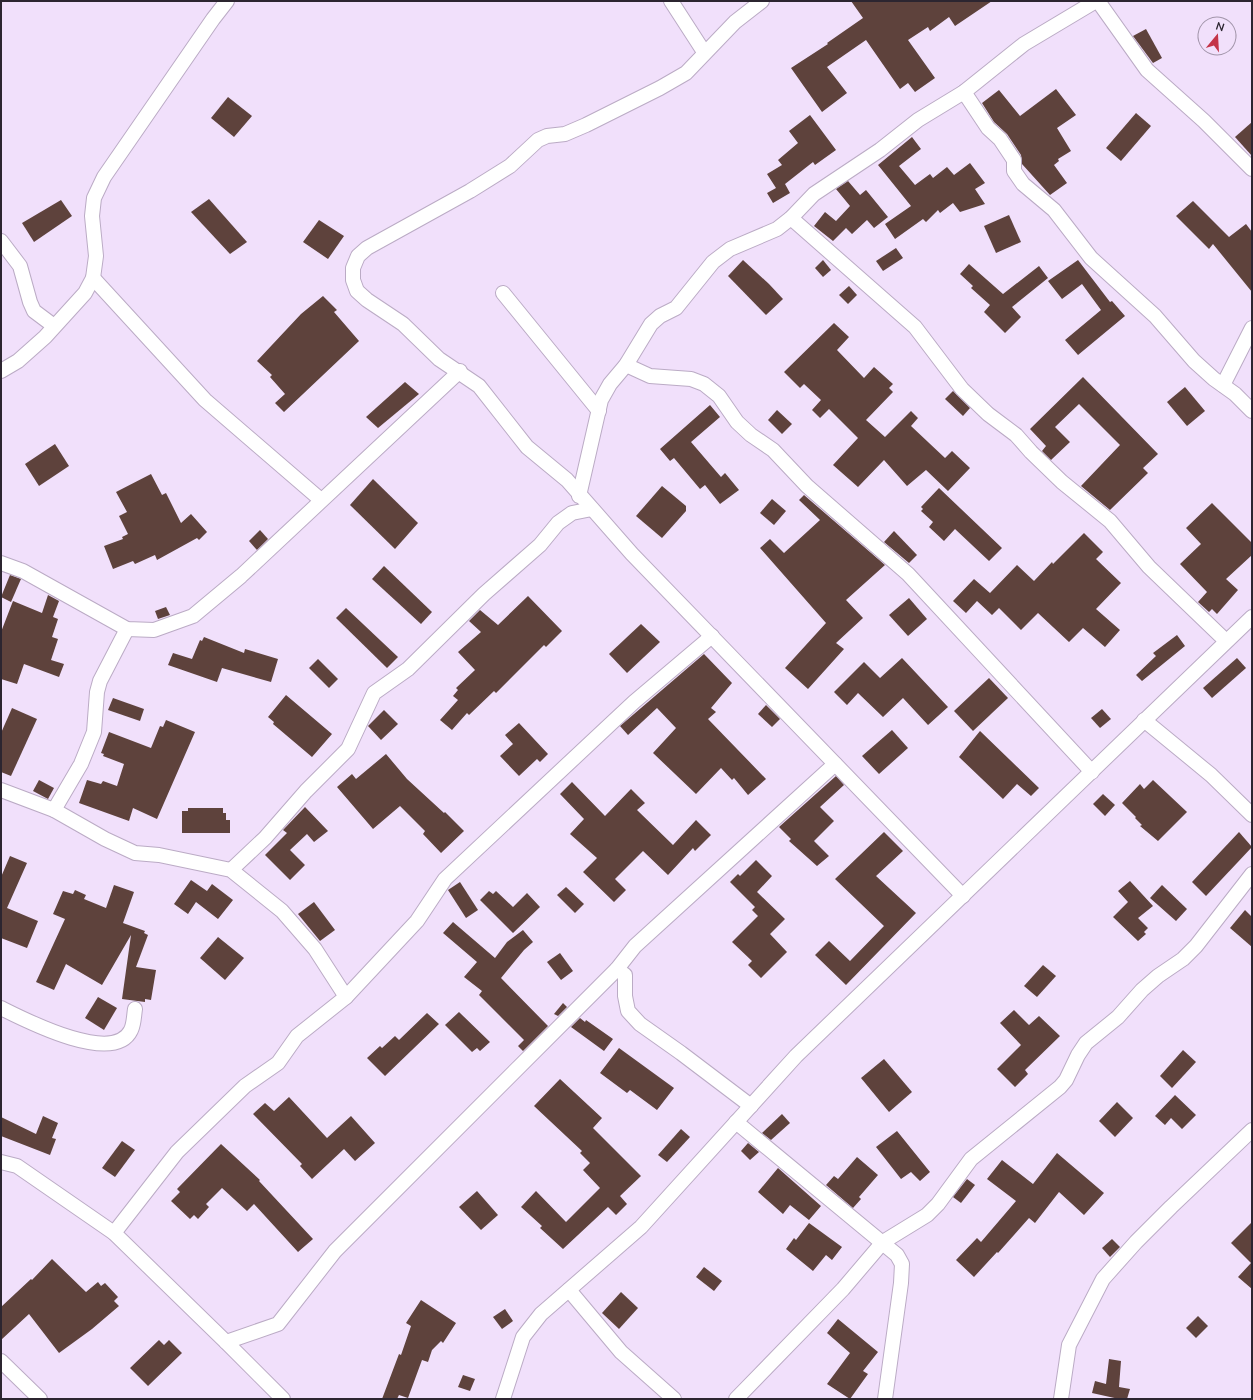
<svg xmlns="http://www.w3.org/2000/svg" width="1253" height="1400" viewBox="0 0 1253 1400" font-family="Mulish,sans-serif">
	<rect width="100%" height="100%" fill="#f1e0fb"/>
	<g fill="#5e423c">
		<polygon points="851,1 992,1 955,26 949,17 930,31 928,27 908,40 935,78 915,92 908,83 900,89 866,40 827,67 847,93 822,112 791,68 828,44 827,43 863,18"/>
		<polygon points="1146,29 1162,58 1153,63 1133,36"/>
		<polygon points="1056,89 1076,115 1057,128 1071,151 1058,159 1059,161 1054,165 1067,183 1050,195 1022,164 1021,155 1007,134 994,122 982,103 999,90 1020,116"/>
		<polygon points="228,97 252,116 234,137 211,118"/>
		<polygon points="1136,113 1151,126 1121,161 1106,148"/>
		<polygon points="810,115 836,150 815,165 813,162 785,184 790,193 773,203 767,193 776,188 767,174 782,165 778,160 798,143 789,131"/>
		<polygon points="1252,122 1252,156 1235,137"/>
		<polygon points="912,137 921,149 899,166 915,185 930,174 933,178 947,167 954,175 970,163 985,183 975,189 985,204 960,212 953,203 940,213 938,210 926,222 923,219 895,239 885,224 911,206 878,165"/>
		<polygon points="848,181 860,195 866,190 888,217 874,228 867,220 852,234 846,228 833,241 814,226 825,212 836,221 850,206 836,189"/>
		<polygon points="209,199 247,242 230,254 191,212"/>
		<polygon points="61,200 72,216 34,242 22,223"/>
		<polygon points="1193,201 1229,237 1246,224 1252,232 1252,292 1213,244 1209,249 1176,216"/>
		<polygon points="1009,215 1021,242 996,253 984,226"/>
		<polygon points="319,220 344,236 328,259 303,242"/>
		<polygon points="896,248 903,258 883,271 876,261"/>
		<polygon points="743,260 769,284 783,299 766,315 728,276"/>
		<polygon points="823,260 831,270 823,277 815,268"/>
		<polygon points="1078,260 1110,302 1112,301 1125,316 1078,355 1065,340 1101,310 1082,284 1062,299 1048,281"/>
		<polygon points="969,264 1003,294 1039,266 1048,278 1012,307 1021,317 1005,333 984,312 990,305 971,288 973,286 960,274"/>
		<polygon points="849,286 857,295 848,304 839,295"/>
		<polygon points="323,296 337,310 334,312 359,341 284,412 275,403 285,394 270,377 272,375 257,361 301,314"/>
		<polygon points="834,323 849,337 837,350 864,378 874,367 893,384 889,388 893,392 866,420 885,437 911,411 918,418 911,426 945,458 952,451 970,468 948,491 926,470 907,486 884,460 858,487 833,465 858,438 829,409 820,418 812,410 821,400 804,384 800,388 784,372"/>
		<polygon points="1083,377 1158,454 1143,468 1148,473 1110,510 1081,486 1120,445 1079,404 1055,427 1070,442 1051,460 1042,451 1046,446 1030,429"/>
		<polygon points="405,382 419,394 378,428 366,417"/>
		<polygon points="1185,387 1205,411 1187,426 1167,402"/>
		<polygon points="953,391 970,408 963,416 945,399"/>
		<polygon points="710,405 720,417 691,442 721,477 725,473 739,490 720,504 705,485 700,489 674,458 670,461 660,449"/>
		<polygon points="777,410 792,424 782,434 768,420"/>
		<polygon points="55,444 69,466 39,486 25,464"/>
		<polygon points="151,474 162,495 166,493 181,523 191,514 207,532 199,540 197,538 157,560 155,555 135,564 133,561 113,569 104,546 123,539 122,537 128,534 119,516 127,512 116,492"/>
		<polygon points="373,479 418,523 395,549 350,505"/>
		<polygon points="662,486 686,506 686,511 662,538 636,516"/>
		<polygon points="939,488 1002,548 989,561 955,529 944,541 929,527 933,522 921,511 923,509 921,507"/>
		<polygon points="804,495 885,565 846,600 863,618 836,643 844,649 808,689 785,668 826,623 760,548 770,539 784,553 820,520 799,500"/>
		<polygon points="772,499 786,511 774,525 760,513"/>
		<polygon points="1212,503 1252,543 1252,555 1226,579 1238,590 1217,614 1212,609 1209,612 1198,602 1207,592 1180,564 1201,544 1186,528"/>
		<polygon points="260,530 268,539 257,550 249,541"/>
		<polygon points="894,531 917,555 909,563 884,542"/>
		<polygon points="1084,533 1103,552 1096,559 1121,583 1096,609 1120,630 1105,647 1083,628 1069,642 1038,613 1021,630 999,608 992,615 977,601 966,613 953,601 974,579 990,593 1017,565 1034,581 1052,562 1053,564"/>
		<polygon points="384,566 432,612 421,624 372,579"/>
		<polygon points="10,575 21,579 11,602 1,597"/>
		<polygon points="48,595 59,601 53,617 58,619 52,637 58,639 51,660 64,664 59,677 24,664 17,684 1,679 1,632 13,601 42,613"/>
		<polygon points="528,596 562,631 546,647 544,645 496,693 494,691 469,715 467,713 452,730 440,720 458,700 453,696 458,690 456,688 475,670 458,652 481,632 469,621 480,610 498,625"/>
		<polygon points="909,598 927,619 908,636 889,615"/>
		<polygon points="166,607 170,615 158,619 155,611"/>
		<polygon points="346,608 398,657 387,668 336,618"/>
		<polygon points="641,624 660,642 627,673 609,654"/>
		<polygon points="1177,635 1185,646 1142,681 1136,675 1156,656 1153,653"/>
		<polygon points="204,637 244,653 245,649 278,659 271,682 222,668 217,682 168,665 173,653 192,659 200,640 202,641"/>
		<polygon points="704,654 732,683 711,708 716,712 708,719 766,779 748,795 734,778 732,780 721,768 696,794 653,753 676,728 657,708 628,735 620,726"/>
		<polygon points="902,658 948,707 928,725 903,698 883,717 858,693 847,705 834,692 864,662 880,678"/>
		<polygon points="1237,658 1246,668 1212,698 1203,688"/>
		<polygon points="318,659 338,679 329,688 309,668"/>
		<polygon points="989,678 1008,698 973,731 954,711"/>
		<polygon points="286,695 332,734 312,757 273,724 274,722 268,717"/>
		<polygon points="113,698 144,709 140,721 108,710"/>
		<polygon points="766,705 780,719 772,727 758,714"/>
		<polygon points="12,708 37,719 11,776 1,772 1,733"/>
		<polygon points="1102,709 1111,719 1100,728 1091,718"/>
		<polygon points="384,710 398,724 381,740 368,726"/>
		<polygon points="166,720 195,732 157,819 133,808 129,821 79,803 87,780 101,784 103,781 117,786 124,764 103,756 104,754 101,753 109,732 151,748 160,726 163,727"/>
		<polygon points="519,723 548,754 540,762 537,759 519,776 500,756 513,744 505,735"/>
		<polygon points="892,730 908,748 879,774 862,756"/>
		<polygon points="980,731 1039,788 1031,796 1017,784 1003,799 959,757"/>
		<polygon points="386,754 407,779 444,813 445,812 464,831 441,853 423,834 425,831 400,806 373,829 337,787 352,774 356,779"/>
		<polygon points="836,776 844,785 820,807 834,821 814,841 829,856 817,866 789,841 791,839 779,827"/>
		<polygon points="39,780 54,788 48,799 33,791"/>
		<polygon points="1153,780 1187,812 1158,841 1140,826 1142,825 1135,818 1136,817 1122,803 1140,784 1144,789"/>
		<polygon points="572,782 605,816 631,789 645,803 637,810 673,845 696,820 711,835 695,851 693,848 668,875 643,851 615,879 626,890 614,902 583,872 597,858 570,834 584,819 560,794"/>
		<polygon points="1103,794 1115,805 1105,816 1093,804"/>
		<polygon points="305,807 328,831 314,842 307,834 290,850 305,865 290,880 265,855 287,833 283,830"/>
		<polygon points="188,808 223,808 223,813 226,813 226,820 230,820 230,833 182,833 182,811 188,811"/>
		<polygon points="884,832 903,851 876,876 916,913 846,985 815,955 829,941 850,961 884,926 835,879"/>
		<polygon points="1239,832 1252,847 1206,896 1192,882"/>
		<polygon points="10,856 27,863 7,908 38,921 27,948 1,938 1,877"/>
		<polygon points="756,860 772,876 757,892 785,919 770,934 787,952 761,978 748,965 752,961 732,942 758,916 752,910 755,907 730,882 738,874 740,876"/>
		<polygon points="191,880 207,891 212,884 233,900 218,919 196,902 188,914 174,904"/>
		<polygon points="1130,881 1153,906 1138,918 1148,928 1144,932 1146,934 1138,941 1113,917 1128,902 1118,891"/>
		<polygon points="460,882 478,910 466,918 448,890"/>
		<polygon points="114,885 134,892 123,923 145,931 144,933 148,935 136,967 156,970 151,1000 145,999 145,1002 122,999 131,935 102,985 66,964 54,990 36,982 65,919 53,914 63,891 73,894 75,890 86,895 84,899 106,908"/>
		<polygon points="1162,885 1187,909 1176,921 1150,898"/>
		<polygon points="566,887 584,904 575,913 557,895"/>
		<polygon points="489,891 493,894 496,891 513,907 527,893 540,907 513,933 480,900"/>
		<polygon points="314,902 335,930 320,941 298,914"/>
		<polygon points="1245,910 1252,917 1252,947 1230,928"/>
		<polygon points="453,922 495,958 507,942 523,930 533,942 524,950 501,978 548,1026 523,1051 518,1046 524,1040 479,995 482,991 464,977 477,962 443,933"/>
		<polygon points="218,937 244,958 225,980 200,958"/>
		<polygon points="560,953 573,971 561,980 547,962"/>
		<polygon points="1043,965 1056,976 1037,997 1024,986"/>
		<polygon points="98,997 117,1008 104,1030 85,1018"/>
		<polygon points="563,1003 567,1007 558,1016 554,1014"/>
		<polygon points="1014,1010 1029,1025 1039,1016 1060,1036 1025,1070 1028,1074 1015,1087 997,1069 1021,1045 1000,1023"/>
		<polygon points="459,1012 490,1042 480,1051 477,1048 472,1052 445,1025"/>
		<polygon points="427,1013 439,1024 385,1076 367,1058 380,1046 382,1048 395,1036 399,1040"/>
		<polygon points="580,1018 585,1022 586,1020 613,1039 604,1051 571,1027"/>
		<polygon points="619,1048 674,1088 657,1110 630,1090 627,1093 600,1073"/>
		<polygon points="1183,1050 1196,1062 1172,1088 1160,1076"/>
		<polygon points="884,1059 912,1092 889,1112 861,1078"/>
		<polygon points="560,1079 602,1118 593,1128 641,1176 620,1196 627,1204 616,1215 608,1207 563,1249 540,1228 542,1226 521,1207 536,1191 566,1222 600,1188 583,1170 590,1163 580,1153 582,1151 534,1106"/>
		<polygon points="1175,1095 1196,1115 1182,1129 1171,1118 1165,1125 1155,1116"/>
		<polygon points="289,1097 327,1138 351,1116 375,1143 355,1161 344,1149 312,1179 300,1166 302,1164 253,1114 265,1103 274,1111"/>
		<polygon points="1117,1102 1133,1118 1115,1137 1099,1121"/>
		<polygon points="782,1114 790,1123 771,1140 762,1133"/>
		<polygon points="43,1116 58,1123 52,1138 56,1139 50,1155 1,1136 1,1117 36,1134"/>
		<polygon points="681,1129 690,1137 667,1162 658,1155"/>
		<polygon points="897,1131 930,1172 920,1181 911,1172 901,1179 876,1147"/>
		<polygon points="122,1141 135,1150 115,1177 102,1168"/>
		<polygon points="748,1143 759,1152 750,1160 741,1151"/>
		<polygon points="221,1144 260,1180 259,1181 313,1239 298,1252 254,1204 247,1211 222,1188 206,1204 209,1207 198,1219 194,1215 190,1219 171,1201 180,1192 177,1189"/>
		<polygon points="1057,1153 1104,1193 1084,1215 1059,1192 1035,1223 1029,1218 998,1253 997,1252 974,1277 956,1260 977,1238 981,1242 1016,1201 987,1179 1002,1160 1033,1184"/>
		<polygon points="857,1157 878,1175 859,1197 861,1199 853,1208 826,1185 834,1176 838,1179"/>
		<polygon points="778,1168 821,1206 809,1220 790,1205 783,1214 758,1192"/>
		<polygon points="967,1179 975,1185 961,1203 953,1197"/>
		<polygon points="477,1191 498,1215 481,1230 459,1207"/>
		<polygon points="1252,1222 1252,1289 1238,1277 1251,1263 1231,1243"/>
		<polygon points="809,1223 842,1247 832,1260 826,1255 813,1271 786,1249 794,1238 796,1240"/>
		<polygon points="1112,1239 1120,1247 1110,1257 1102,1248"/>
		<polygon points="52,1259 86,1292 98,1282 101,1286 105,1283 118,1297 114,1301 119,1306 92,1329 59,1353 29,1314 1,1340 1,1307 31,1279 32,1280"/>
		<polygon points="704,1267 722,1281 714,1291 696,1277"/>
		<polygon points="621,1292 638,1308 619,1329 602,1313"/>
		<polygon points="421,1300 456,1323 443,1343 441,1341 432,1350 428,1362 422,1360 408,1398 399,1395 397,1399 382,1399 399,1354 401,1355 411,1326 406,1323"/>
		<polygon points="505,1309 513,1321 502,1329 493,1317"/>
		<polygon points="1198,1316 1208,1326 1196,1338 1186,1328"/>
		<polygon points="838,1319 878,1352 863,1371 868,1374 850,1399 827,1384 850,1353 827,1333"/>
		<polygon points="159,1340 164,1345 169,1340 182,1353 148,1386 130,1368"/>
		<polygon points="1109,1359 1121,1361 1119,1387 1130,1389 1127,1399 1119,1399 1092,1393 1095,1381 1106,1384"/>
		<polygon points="463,1375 475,1379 470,1391 458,1387"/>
	</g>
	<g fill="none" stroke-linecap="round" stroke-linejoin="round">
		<defs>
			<g id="minor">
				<polyline points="671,1 704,52"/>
				<polyline points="762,1 735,22 686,73 660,88 586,125 565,134 547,136 538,140 510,166 470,191 367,248 358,256 353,268 353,280 357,291 367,300 403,324 439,359 479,386 527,447 567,480 632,554 963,896"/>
				<polyline points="1098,1 1147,70 1204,121 1252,169"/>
				<polyline points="964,92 988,128 1000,139 1014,160 1014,171 1023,184 1054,210 1091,258 1155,316 1194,361 1214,379 1235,394 1252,411"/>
				<polyline points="791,218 915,327 962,389 988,414 1016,435 1031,452 1062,482 1110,521 1149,567 1226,641"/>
				<polyline points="1,241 20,266 30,302 34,311 54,326"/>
				<polyline points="93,278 205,400 321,500"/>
				<polyline points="503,293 599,411"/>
				<polyline points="626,365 650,376 691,379 704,384 719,396 737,422 751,435 773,450 807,486 908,574 1092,772"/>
				<polyline points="1,371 18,361 45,337 85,293 93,278 96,256 92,216 94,198 104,177 213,19 227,1"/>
				<polyline points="1223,385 1252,328"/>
				<polyline points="579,496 601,400 610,384 626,365 651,324 660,316 676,308 713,262 730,249 777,229 791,218 814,194 880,150 918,120 964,92 1024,44 1096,1"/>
				<polyline points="1,563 23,571 127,629 154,630 193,616 241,576 460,371"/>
				<polyline points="127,629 100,681 97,692 94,732 81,764 54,810 105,839 135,853 159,855 231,870 282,911 315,949 346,997"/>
				<polyline points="1144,720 1211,775 1252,815"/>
				<polyline points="1,790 54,810"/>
				<polyline points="231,870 265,838 306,791 348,749 374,693 408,669 484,594 540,545 558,523 572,513 592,509"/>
				<polyline points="617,969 625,975 625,996 628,1011 640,1024 681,1053 751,1106"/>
				<path d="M1,1008C25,1020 114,1066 131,1030C134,1024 134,1015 135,1009"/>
				<polyline points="736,1122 897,1255 902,1264 901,1283 885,1399"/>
				<polyline points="1,1162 17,1166 114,1233 226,1342 283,1399"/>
				<polyline points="114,1233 177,1152 245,1086 278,1063 297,1036 346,997 417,921 445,879 634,702 712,636"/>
				<polyline points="569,1290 621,1352 674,1399"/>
				<polyline points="226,1342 278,1324 335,1251 617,969 635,946 835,764"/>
				<polyline points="1,1361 40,1399"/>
				<polyline points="503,1399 523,1337 541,1314 641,1227 796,1056 1252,617"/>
				<polyline points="736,1399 843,1289 883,1242 927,1215 938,1204 971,1159 1060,1087 1066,1080 1078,1055 1086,1043 1118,1017 1142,990 1158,976 1183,959 1196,946 1252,874"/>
				<polyline points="1061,1399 1069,1345 1103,1279 1136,1242 1171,1207 1252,1130"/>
			</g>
		</defs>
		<use href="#minor" stroke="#bbabc5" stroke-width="16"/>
		<use href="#minor" stroke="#fff" stroke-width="14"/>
	</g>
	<rect width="1253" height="1400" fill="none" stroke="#2c2530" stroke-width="4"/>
	<g transform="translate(1217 36) rotate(18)"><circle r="19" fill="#f1e0fb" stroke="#a295aa"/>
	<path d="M0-3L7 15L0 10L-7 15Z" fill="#c43448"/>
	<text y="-6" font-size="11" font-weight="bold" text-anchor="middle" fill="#2c2530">N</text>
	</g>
</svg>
